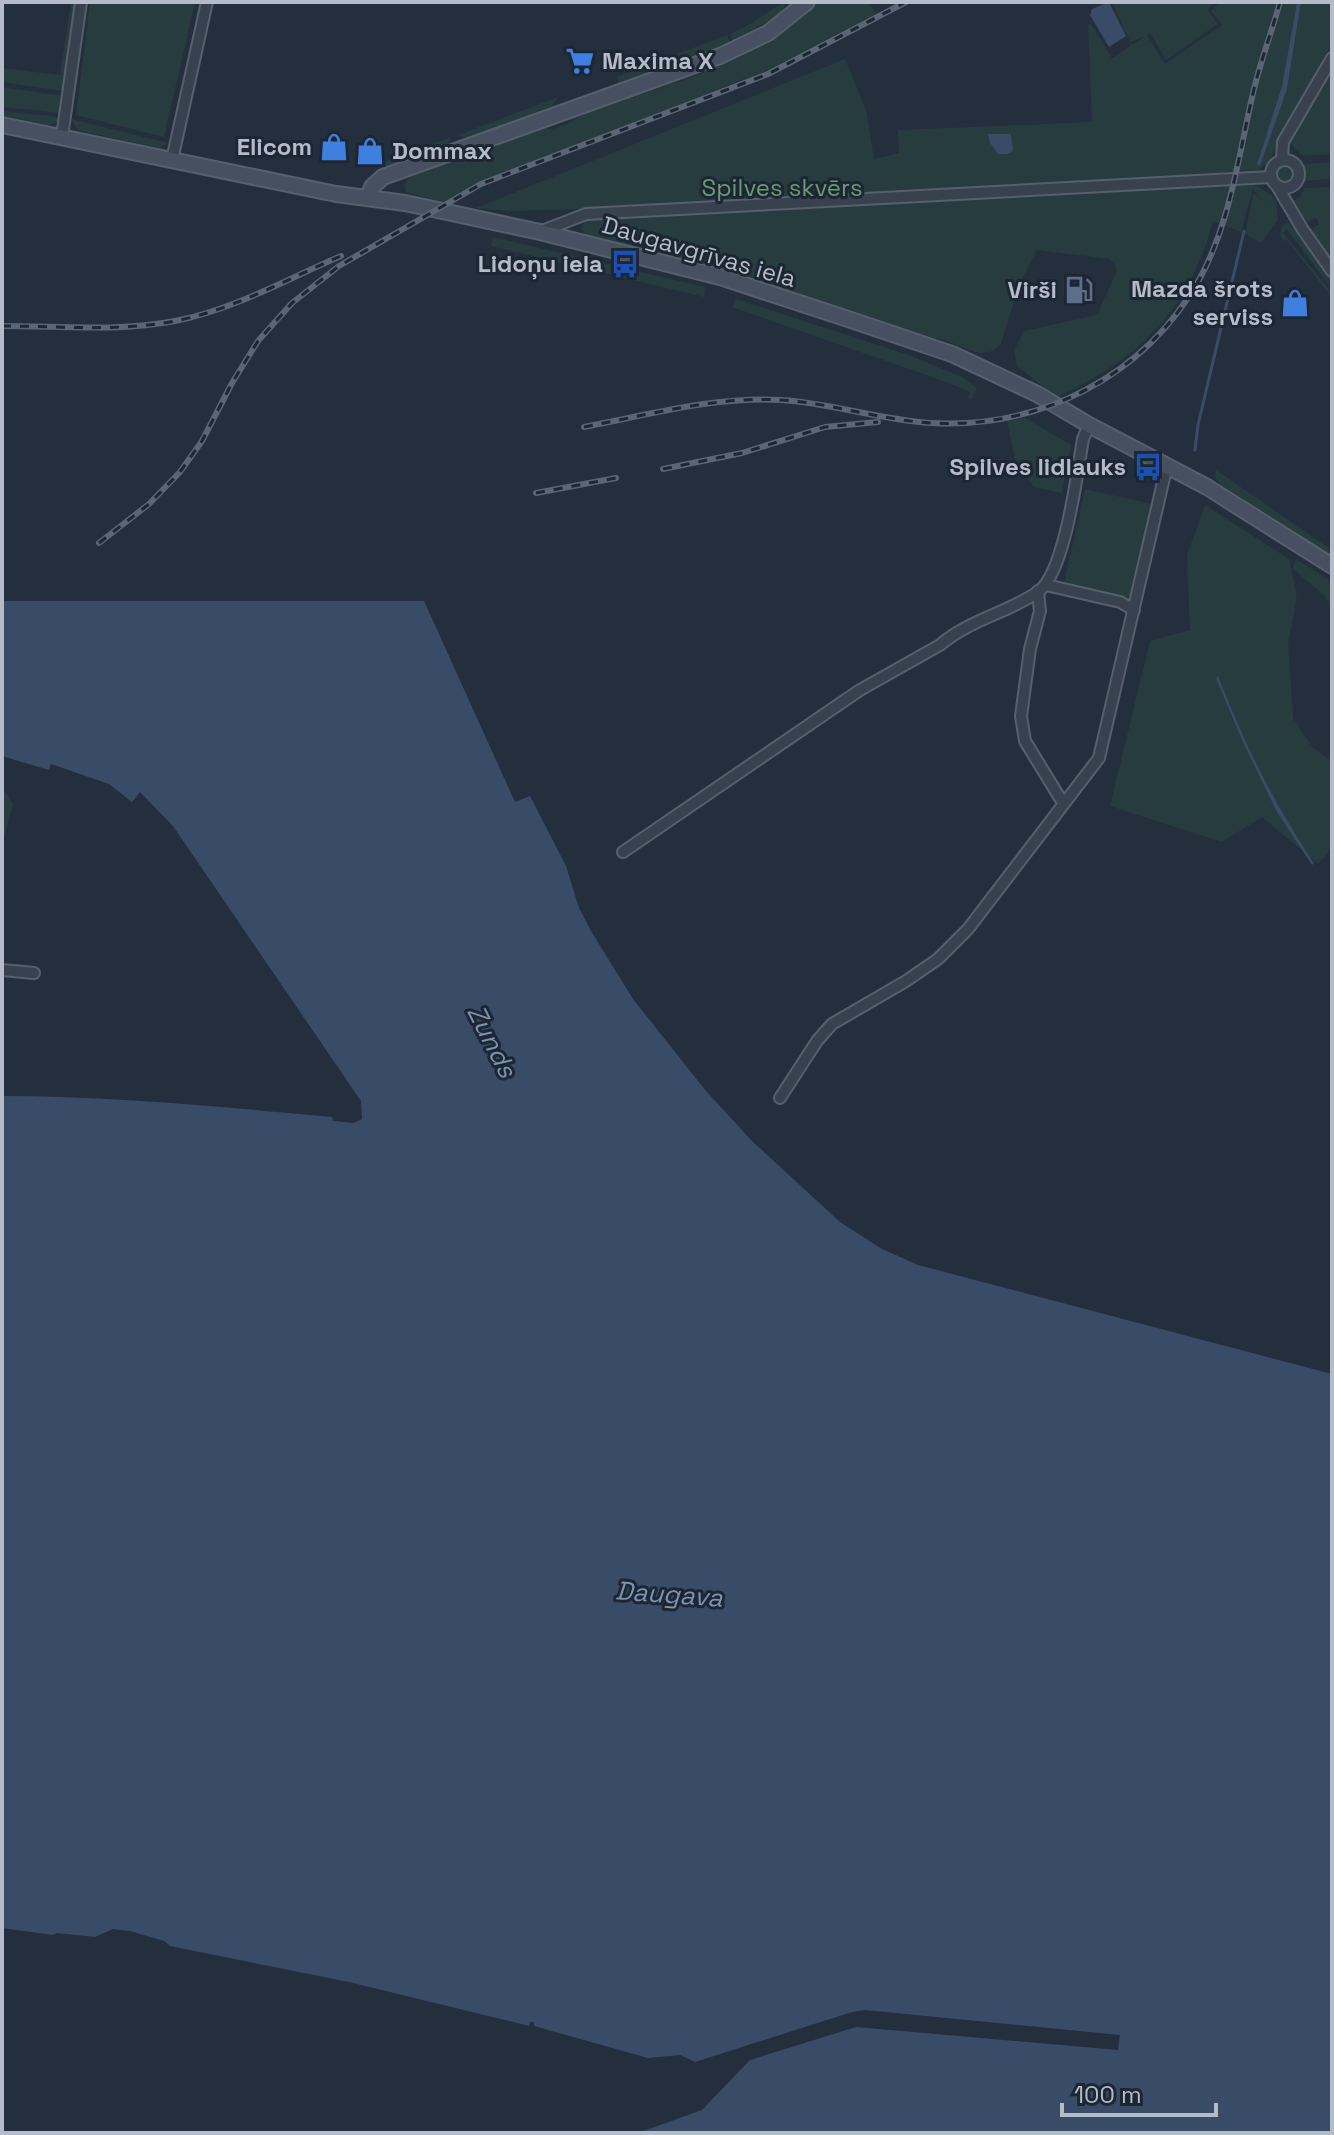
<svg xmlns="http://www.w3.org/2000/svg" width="1334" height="2135" viewBox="0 0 1334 2135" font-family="'Space Grotesk',sans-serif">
	<rect width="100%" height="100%" fill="#242f3e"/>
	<g fill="#263c3f">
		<polygon points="71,2 75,2 63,91 2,82 2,68 60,75"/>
		<polygon points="90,2 195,2 164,137 76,115"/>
		<polygon points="783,2 785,6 781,13 733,42 730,34 752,23"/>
		<path d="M819,2H869L876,14L770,69L477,184L444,203L406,192L404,186L410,177L547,127L550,130L571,122L583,114C664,85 757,65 819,2Z"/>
		<path d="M1112,2H1215L1208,10L1218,24L1166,60L1151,34L1147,35L1165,64L1222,25L1211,11L1220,2H1297L1282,86L1257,164L1287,89L1301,2H1332V43L1280,137L1270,161L1258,170L1225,172L1222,188C1241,176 1262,185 1276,200L1278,219L1261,243L1245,234L1253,195H1257L1275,217L1253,189L1241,232L1213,221C1190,309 1138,361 1056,397L1017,366L1014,350L1024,331L1097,315L1117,271L1115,263L1109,259L1037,250L1019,285L1001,344L993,351L984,353L975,352L944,340L916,335L721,268V265L701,260L702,255L693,254L691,261L589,237L581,229L586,219L585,209L509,211L476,208L845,59L866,110L874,159L899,153L898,130L1092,122L1088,25L1091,24L1112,58L1144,37L1130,42Z"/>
		<polygon points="727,35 730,43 619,83 617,77"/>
		<polygon points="1332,70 1332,154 1303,156 1288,141"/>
		<polygon points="2,87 63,96 61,113 2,107"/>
		<polygon points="558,97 551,107 467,138 458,135"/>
		<polygon points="2,111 60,117 58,122 49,125 2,115"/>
		<polygon points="71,119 168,143 159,148 81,131 76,128"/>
		<polygon points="452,137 447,145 385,168 385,162 388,160"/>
		<polygon points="1332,162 1332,179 1304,181 1303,164"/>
		<circle cx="1286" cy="174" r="9"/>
		<polygon points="1332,187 1332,260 1309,231 1319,224 1316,218 1307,222 1293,201 1300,197 1305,188"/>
		<polygon points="1288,222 1332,280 1332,289 1287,229 1283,233 1332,293 1332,298 1286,239 1283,241 1280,235 1282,226"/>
		<polygon points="493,237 612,265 612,268 627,272 628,269 705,287 704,297 491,246"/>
		<polygon points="736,299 909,355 962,377 977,388 972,399 968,398 970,392 949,383 732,307"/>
		<polygon points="1025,418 1071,445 1062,493 1034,487 1015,459 1007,421"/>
		<polygon points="1216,470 1332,550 1332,556 1219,483 1215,476"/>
		<polygon points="1085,489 1152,504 1130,599 1064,583"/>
		<polygon points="1205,505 1289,559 1297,597 1288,643 1293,718 1313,748 1332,761 1332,847 1318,864 1262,817 1222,842 1110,806 1150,641 1190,630 1187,555"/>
		<polygon points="1296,559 1332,582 1332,611 1326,597 1293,569"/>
		<polygon points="6,792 13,804 2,846 2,794"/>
	</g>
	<g fill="#394c67">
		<polygon points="1109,2 1126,36 1109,47 1090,15 1092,9"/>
		<polygon points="1297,2 1301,2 1287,89 1260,166 1257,164 1282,86"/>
		<polygon points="988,134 1011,134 1013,151 1007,154 998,154 990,143"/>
		<path d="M2,601H424L515,802L530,796L566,866L579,908L591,931L633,999L706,1091L752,1141L840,1222L882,1249L918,1265L1332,1374V2133H638L702,2110L750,2060L856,2027L1118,2050L1120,2035L865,2010L852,2012L695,2062L680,2055L648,2058L534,2026V2022H530L529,2026L349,1982L170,1946L164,1941L130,1931L113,1929L95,1937L57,1933L53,1935L2,1928V1096C113,1096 222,1107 332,1117L333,1121L354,1123L362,1119L361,1101L173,826L140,792L132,802L109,784L51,764L49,770L2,756Z"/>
		<path d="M1218,676C1246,747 1272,800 1314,863L1312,865L1277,812L1243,742L1216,678Z"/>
	</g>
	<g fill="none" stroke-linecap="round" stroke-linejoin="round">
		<polyline stroke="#394c67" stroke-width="3" points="1195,450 1198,425 1244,231"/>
		<defs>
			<g id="street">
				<polyline points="62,137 81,2"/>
				<circle cx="1285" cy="174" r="14"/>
				<polyline points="172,160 207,2"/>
				<polyline points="1282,160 1283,142 1332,58"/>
				<polyline points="1277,186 1303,230 1332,271"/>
				<polyline points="542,231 586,214 1271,177"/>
				<polyline points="1046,585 1120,602 1134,610"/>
				<polyline points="1038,591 1040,611 1030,649 1021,716 1025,741 1063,803"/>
				<path d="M623,852L860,690L940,645C969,620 1007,613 1038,592C1065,573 1077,473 1083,439L1089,425"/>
				<polyline points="2,970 34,973"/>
				<polyline points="780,1098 817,1041 832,1024 906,981 938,959 968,929 1099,758 1167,465"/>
			</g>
			<g id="secondary">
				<polyline points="2,125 336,194 405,203 540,232 720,277 842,317 952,354 1037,394 1089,425 1207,487 1332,566"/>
				<polyline points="368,198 372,187 383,177 720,56 768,33 807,2"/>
			</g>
		</defs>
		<use href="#street" stroke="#565f6c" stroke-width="14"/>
		<use href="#secondary" stroke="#565f6c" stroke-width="18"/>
		<use href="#street" stroke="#38414e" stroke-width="10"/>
		<use href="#secondary" stroke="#465061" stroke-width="14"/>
		<defs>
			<g id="rail">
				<path d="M2,326C59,326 118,332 175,321C233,310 287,279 341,256"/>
				<path d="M584,427C648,415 716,396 781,400C832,403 880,420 931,423C1040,429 1144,377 1199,280C1231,222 1239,152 1254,89C1261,60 1272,31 1280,2"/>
				<polyline points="663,469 742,453 825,427 878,422"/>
				<polyline points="536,493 616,478"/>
				<polyline points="99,543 149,504 180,472 202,441 232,383 258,341 292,303 339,266 481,184 768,74 906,2"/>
			</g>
		</defs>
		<use href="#rail" stroke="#5a6575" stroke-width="6"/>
		<use href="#rail" stroke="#1d2633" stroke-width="3" stroke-dasharray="9" stroke-linecap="butt"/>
	</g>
	<defs>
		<symbol id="supermarket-bare" viewBox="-9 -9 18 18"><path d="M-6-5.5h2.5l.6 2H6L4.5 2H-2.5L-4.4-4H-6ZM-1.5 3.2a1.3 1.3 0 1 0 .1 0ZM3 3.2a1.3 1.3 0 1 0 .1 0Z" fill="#3f7fe0" stroke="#1d2633" stroke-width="2.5" paint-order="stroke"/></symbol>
		<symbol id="shop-bare" viewBox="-9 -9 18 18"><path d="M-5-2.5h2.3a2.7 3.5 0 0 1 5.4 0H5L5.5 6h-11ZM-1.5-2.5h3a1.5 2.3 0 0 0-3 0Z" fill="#3f7fe0" stroke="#1d2633" stroke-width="2.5" paint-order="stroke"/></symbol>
		<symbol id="bus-bare" viewBox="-9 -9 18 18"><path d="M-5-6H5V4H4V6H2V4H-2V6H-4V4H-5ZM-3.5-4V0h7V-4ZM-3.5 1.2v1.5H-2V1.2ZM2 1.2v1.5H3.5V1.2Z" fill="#1a4fb4" stroke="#1d2633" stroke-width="2.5" paint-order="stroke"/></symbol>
		<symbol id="fuel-bare" viewBox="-9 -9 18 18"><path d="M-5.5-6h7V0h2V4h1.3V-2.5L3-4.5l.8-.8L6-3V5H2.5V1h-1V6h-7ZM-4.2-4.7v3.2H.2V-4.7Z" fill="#5c6f8a" stroke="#1d2633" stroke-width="2.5" paint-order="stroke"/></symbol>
	</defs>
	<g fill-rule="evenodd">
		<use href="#supermarket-bare" x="560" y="41" width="40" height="40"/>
		<use href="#shop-bare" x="314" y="127" width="40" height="40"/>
		<use href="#shop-bare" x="350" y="131" width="40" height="40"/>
		<use href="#bus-bare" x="605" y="244" width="40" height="40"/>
		<use href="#fuel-bare" x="1059" y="270" width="40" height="40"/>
		<use href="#shop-bare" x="1275" y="283" width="40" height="40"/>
		<use href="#bus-bare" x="1128" y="447" width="40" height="40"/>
	</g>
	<g text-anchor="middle" stroke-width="6" stroke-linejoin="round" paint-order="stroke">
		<g font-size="24" font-weight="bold" fill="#b4bcc9" stroke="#1d2633" text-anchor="end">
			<text x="602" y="69" text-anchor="start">Maxima X</text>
			<text x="312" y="155">Elicom</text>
			<text x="392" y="159" text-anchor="start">Dommax</text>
			<text x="603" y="272">Lidoņu iela</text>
			<text x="1273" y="297">Mazda šrots<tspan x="1273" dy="28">serviss</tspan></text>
			<text x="1057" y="298">Virši</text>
			<text x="1126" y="475">Spilves lidlauks</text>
		</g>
		<g font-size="24" fill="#6b9a76" stroke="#1d2633">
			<text x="782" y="196">Spilves skvērs</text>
		</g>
		<g font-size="24" fill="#b4bcc9" stroke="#1d2633">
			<text transform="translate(699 252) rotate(16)" y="8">Daugavgrīvas iela</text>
		</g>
		<g font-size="26" font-style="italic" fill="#7c92b1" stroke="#1d2633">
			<text transform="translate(492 1041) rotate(63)" y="9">Zunds</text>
			<text transform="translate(669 1594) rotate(4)" y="9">Daugava</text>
		</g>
	</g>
	<rect width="1334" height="2135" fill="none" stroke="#b4bcc9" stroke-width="8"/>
	<path d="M1062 2103v12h154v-12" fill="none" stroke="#b4bcc9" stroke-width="4"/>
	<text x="1074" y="2103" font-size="24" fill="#b4bcc9" stroke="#1d2633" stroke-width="6" paint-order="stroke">100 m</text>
</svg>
